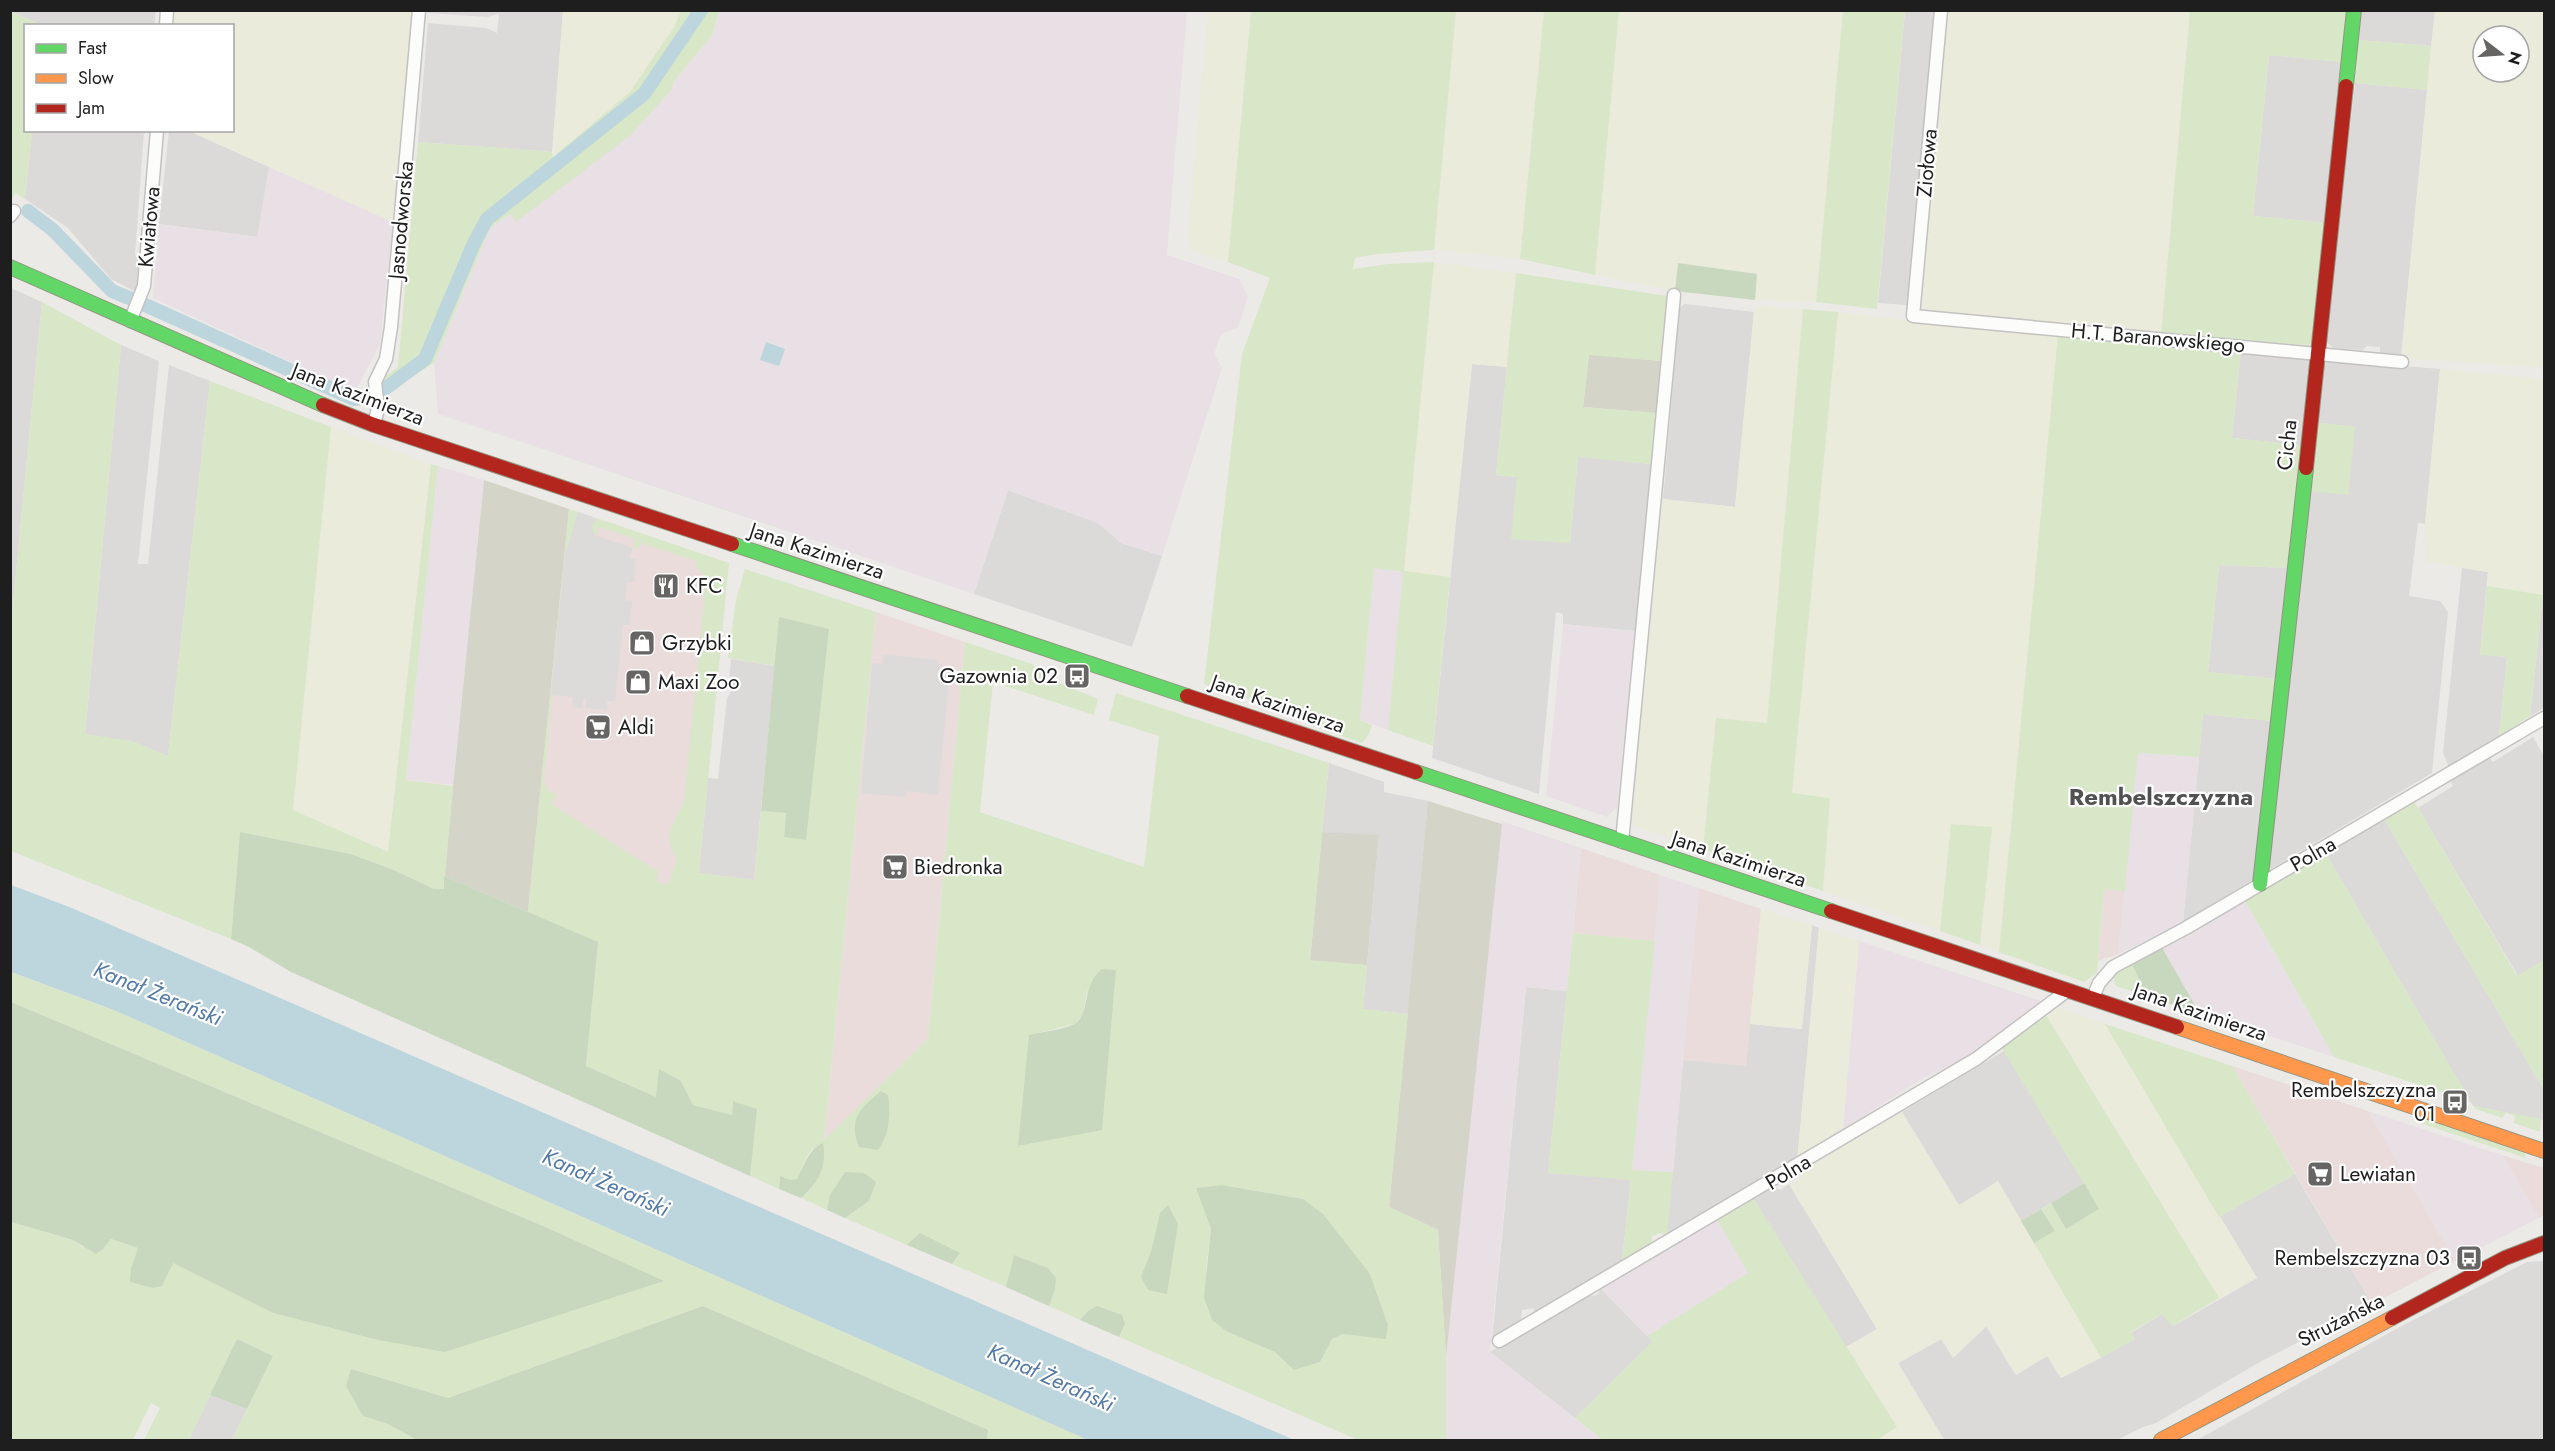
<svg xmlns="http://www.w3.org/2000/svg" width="2555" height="1451" viewBox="0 0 2555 1451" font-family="Jost,sans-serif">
	<rect width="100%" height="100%" fill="#eceae7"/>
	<g fill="#dbdad8">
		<polygon points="10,11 156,11 154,26 41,25"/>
		<polygon points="429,11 563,11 552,152 418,142 428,23 486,28 497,33 499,14 487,17 428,13"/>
		<polygon points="1905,11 1935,11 1908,305 1878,303"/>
		<polygon points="2361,11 2435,11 2431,46 2359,40"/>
		<polygon points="2269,55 2342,62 2327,223 2253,216"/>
		<polygon points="2355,83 2427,90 2401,358 2380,356 2380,347 2367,346 2362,350 2333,348 2326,341"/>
		<polygon points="32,131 144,131 135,255 141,257 138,293 111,279 68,228 25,199"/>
		<polygon points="169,131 189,131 269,167 258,237 159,224"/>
		<polygon points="11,288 42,302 11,625"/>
		<polygon points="1685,304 1754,312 1735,507 1663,499 1680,307"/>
		<polygon points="121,345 159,361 138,564 148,564 169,365 210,381 168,756 131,741 85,735"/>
		<polygon points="2241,352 2306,358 2310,363 2301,445 2232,438"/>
		<polygon points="2330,360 2440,369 2425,524 2418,523 2409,596 2440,601 2448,612 2432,773 2271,869 2267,862 2308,491 2355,427 2313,422 2318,370"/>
		<polygon points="1472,364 1507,367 1496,475 1517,477 1570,543 1578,456 1651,464 1635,631 1563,624 1563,614 1556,612 1539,794 1432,758"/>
		<polygon points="1008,490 1098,523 1121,543 1162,556 1132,647 974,594"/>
		<polygon points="2219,565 2287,568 2276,679 2208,672"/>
		<polygon points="2462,568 2488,572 2480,654 2507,657 2499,737 2449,767 2443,753"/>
		<polygon points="2543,595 2544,708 2530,716"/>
		<polygon points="731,659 775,666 754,880 699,873 708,778 718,779 727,699 731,691 729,683"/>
		<polygon points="2203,714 2272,721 2255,878 2183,922"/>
		<polygon points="2533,737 2544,756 2544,960 2518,976 2418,808 2453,786 2449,777 2488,756 2493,762"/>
		<polygon points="1329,763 1384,782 1384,792 1428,801 1408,1014 1363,1009 1379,836 1322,832"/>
		<polygon points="2384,819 2544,1090 2544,1120 2473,1106 2325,852"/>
		<polygon points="1812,925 1819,928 1797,1162 1664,1236 1673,1172 1683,1060 1746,1065 1750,1024 1802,1029"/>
		<polygon points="1526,987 1567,991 1548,1173 1631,1179 1622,1261 1534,1312 1534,1308 1522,1310 1521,1320 1492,1340"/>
		<polygon points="2004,1051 2084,1183 2021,1221 1998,1181 1959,1206 1902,1112"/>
		<polygon points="2295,1174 2372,1304 2258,1363 2156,1423 2143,1427 2117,1440 1944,1440 1898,1363 1942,1339 1953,1358 1986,1326 2015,1374 2047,1356 2061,1378 2135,1339 2131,1333 2162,1314 2173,1326 2257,1278 2219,1217"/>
		<polygon points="1789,1184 1877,1329 1846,1347 1753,1198 1773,1186 1780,1190"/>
		<polygon points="2544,1261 2544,1440 2197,1440 2398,1328 2527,1262"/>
		<polygon points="1601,1289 1653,1342 1575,1418 1490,1352 1583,1297 1597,1295"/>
		<polygon points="210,1395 247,1409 232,1440 189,1440"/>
	</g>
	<g fill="#e9dcda">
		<polygon points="569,509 710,557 656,1097 528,912"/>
		<polygon points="876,612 965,642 928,1039 824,1141"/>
		<polygon points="1581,848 1660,875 1655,941 1573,933"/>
		<polygon points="1699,888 1761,909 1746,1066 1683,1060"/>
		<polygon points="2104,889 2125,891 2118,954 2098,961"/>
		<polygon points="2232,1066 2368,1111 2455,1261 2372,1304"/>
		<polygon points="2502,1155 2544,1168 2544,1215 2539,1218"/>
	</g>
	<g fill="#e9e0e5">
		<polygon points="1184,10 1187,11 1167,255 1239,279 1248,296 1238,328 1221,334 1214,354 1222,368 1162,556 1121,543 1098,523 1008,490 974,594 438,414 434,363 490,228 510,214 516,221 672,89 674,81 712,36 719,11"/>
		<polygon points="269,167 393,222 380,344 355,392 153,298 159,224 257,237"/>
		<polygon points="438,466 484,480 453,785 406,780"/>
		<polygon points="1374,568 1404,572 1388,730 1360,720"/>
		<polygon points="1563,624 1635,631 1617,807 1607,817 1546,796"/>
		<polygon points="2138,753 2199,757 2183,922 2118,954"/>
		<polygon points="1502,821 1581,848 1567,991 1526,987 1490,1352 1603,1440 1446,1440 1446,1358"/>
		<polygon points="1660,875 1699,888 1673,1172 1632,1170"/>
		<polygon points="2244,899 2334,1057 2200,1014 2161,946"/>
		<polygon points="1859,941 2042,1001 1959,1063 1923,1078 1843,1129"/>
		<polygon points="2368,1111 2502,1155 2539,1218 2455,1261"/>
		<polygon points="1717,1219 1749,1273 1647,1336 1601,1289 1603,1283"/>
	</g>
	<g fill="#d4d4c9">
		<polygon points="1589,354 1661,361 1656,413 1583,407"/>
		<polygon points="484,480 569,509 528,912 444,876"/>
		<polygon points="1428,801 1502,824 1446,1358 1438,1230 1389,1207"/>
		<polygon points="1322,832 1379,835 1367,965 1310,961"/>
	</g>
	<g fill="#eaebdb" fill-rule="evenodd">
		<polygon points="173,11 413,11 393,222 189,131 232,130 232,26 171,26"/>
		<polygon points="563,11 681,11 674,27 630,92 552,158"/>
		<polygon points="1208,11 1251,11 1228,262 1192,251 1187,238"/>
		<polygon points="1456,11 1544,11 1520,259 1434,250"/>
		<polygon points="1619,11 1843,11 1816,302 1755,300 1757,274 1678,263 1675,291 1595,275"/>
		<polygon points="1947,11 2190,11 2161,335 1943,315 1920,306"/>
		<path d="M2435,11H2544V368L2401,358ZM2483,36H2519V72H2483Z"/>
		<polygon points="1434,262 1516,273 1507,367 1472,364 1450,577 1404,572"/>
		<polygon points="1757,306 1803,309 1767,724 1716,718 1703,849 1634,826 1631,816 1663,499 1735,507 1754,312"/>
		<polygon points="1838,312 2000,332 2058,334 1999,952 1980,945 1991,827 1951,824 1940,931 1823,891 1830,798 1792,793"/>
		<polygon points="2440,369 2544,379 2544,595 2487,586 2488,572 2426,562 2425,524"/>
		<polygon points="331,427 431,464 389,852 293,810"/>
		<polygon points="1761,909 1812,925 1802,1029 1750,1024"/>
		<polygon points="1819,928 1859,941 1842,1133 1797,1162"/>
		<polygon points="2053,1006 2105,1024 2257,1278 2219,1298 2044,1012"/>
		<polygon points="1902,1112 1959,1205 1998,1181 2101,1358 2061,1378 2047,1356 2016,1375 1987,1326 1953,1358 1941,1339 1898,1363 1944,1440 1877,1440 1896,1427 1846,1347 1877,1329 1789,1184 1799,1180 1799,1170"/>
	</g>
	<g fill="#d8e7c8" fill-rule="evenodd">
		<path d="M681,11H719L712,36L674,81L672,89L631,135L516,222L510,214L490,228L434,363L382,396C378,378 385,377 398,367L418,142L552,152L553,157L630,92L674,27Z"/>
		<polygon points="1251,11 1456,11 1434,250 1377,254 1355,258 1353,269 1388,264 1434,262 1404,571 1450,577 1433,746 1388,730 1403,572 1374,568 1360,720 1372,725 1368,736 1362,743 1310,725 1311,719 1204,684 1242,354 1270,278 1228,262"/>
		<polygon points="1544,11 1619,11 1595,275 1520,259"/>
		<polygon points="1843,11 1905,11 1877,309 1816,302"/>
		<polygon points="2190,11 2347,11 2342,62 2269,55 2253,216 2327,223 2316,339 2308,345 2161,335"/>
		<polygon points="11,12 41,25 26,26 26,130 32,131 25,199 15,193 11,201"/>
		<polygon points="2359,40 2431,46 2427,90 2355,83"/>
		<polygon points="1516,273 1667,296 1661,361 1589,355 1583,407 1656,413 1651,464 1578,457 1570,543 1511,539 1517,477 1496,475"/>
		<polygon points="42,302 121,345 85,734 131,741 168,756 210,381 331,427 293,810 388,852 431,464 438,466 406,780 453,786 444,889 434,889 394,870 351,854 240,832 231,939 11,851 11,625"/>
		<polygon points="1803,309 1838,312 1792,793 1830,798 1823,891 1703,849 1716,718 1767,723"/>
		<polygon points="2058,334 2241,352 2232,438 2301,445 2287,568 2219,565 2208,672 2276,679 2272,721 2203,714 2199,757 2138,753 2125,891 2104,889 2097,973 2084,982 1999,952"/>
		<polygon points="2313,422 2355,427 2348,495 2308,491"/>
		<path d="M569,509L578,512V515L565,554L544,781L547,789L556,795L551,804L654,869L658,867L657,882L668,885L677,859C662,833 673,825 684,802L706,581L702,572L695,566L696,561L641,543L639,548H633L635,539L599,527L596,536L592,532V523L596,518L729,563L699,873L754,880L761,811L786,813L784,837L806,839L780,617L775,666L728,658L736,600L745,569L876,612L824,1140L928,1039L965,642L1032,664L1049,679L1098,699L1094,715L993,682L980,812L1144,867L1159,736L1109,720L1116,693L1329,763L1310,960L1367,965L1363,1009L1408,1014L1389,1207L1438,1230L1446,1358V1440H1358L1119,1337L1124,1327L1088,1311L1080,1320L1049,1306L1055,1290L1056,1278L1047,1268L1014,1255L1006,1287L952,1264L960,1254L920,1234L907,1245L845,1218L869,1201L831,1195L827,1210L801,1198L811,1189L813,1148L807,1156L798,1179L791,1180L780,1177L779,1189L750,1176L756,1109L733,1101L732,1115L693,1105L681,1081L656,1097L586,1066L598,943L528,912ZM1087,989L1102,1129L1019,1146L1029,1035L1075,1024L1083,1014ZM1222,1185L1303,1199L1370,1274L1388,1325L1343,1334L1332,1339L1320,1362L1294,1369L1275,1352L1253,1342L1206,1270L1211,1229L1197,1188Z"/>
		<polygon points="2487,586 2543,595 2530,716 2499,737 2507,657 2480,655"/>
		<polygon points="2414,801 2517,976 2544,960 2544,1090 2384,819"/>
		<polygon points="1951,824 1992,827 1980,945 1940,931"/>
		<polygon points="2325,852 2471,1102 2334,1057 2244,899"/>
		<polygon points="1573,933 1655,941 1632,1170 1673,1172 1667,1235 1659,1233 1651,1237 1652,1243 1622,1261 1631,1180 1548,1173"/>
		<polygon points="2131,962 2147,996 2116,986 2111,973"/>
		<polygon points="10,972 114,1010 1088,1440 987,1440 987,1430 703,1306 448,1398 351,1369 363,1416 388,1424 417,1440 232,1440 273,1356 237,1339 189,1440 144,1440 160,1408 151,1403 133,1440 11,1440 11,1222 73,1240 82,1247 103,1249 111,1239 138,1248 131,1268 173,1263 273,1313 378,1340 543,1226 11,1002"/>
		<polygon points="2044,1012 2219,1298 2172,1326 2162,1314 2131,1332 2135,1339 2101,1358 2034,1243 2055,1231 2041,1209 2051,1203 2066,1229 2099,1209 2000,1045"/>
		<polygon points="2105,1024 2232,1066 2295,1174 2219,1217"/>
		<polygon points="2473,1106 2541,1119 2540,1132 2514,1123 2515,1116 2506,1113 2502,1118 2476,1109"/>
		<polygon points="2425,1118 2524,1153 2526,1158 2420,1123"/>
		<polygon points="1753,1198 1897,1427 1877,1440 1603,1440 1575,1418 1652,1342 1647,1336 1748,1273 1717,1219"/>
	</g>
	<g fill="#c7d8be">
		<polygon points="1678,263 1757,274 1755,300 1675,291"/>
		<polygon points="779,617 829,629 806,840 784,837 786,813 761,811"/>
		<polygon points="240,832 351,854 394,870 434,889 444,889 444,876 598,942 586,1066 656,1097 659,1069 681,1081 693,1105 732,1115 733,1101 757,1109 750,1176 291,972 249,947 231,939"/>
		<polygon points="2161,946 2200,1014 2147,996 2131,962"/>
		<path d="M1102,969L1116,970L1102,1130L1018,1146L1029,1035C1040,1032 1068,1029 1076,1023C1090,1012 1082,985 1102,969Z"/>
		<polygon points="11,1002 543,1226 664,1281 445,1352 378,1340 273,1313 173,1263 162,1286 153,1288 130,1282 131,1268 138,1248 111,1239 103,1249 96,1254 73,1240 11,1222"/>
		<path d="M881,1091L888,1095C891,1112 889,1137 878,1150L859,1147C848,1118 860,1109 881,1091Z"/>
		<path d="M823,1143C827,1167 819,1182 801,1198L779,1189L780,1176L791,1180L797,1179C806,1163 807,1151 823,1143Z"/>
		<polygon points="845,1172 864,1173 876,1182 869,1201 845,1218 827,1210 830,1195"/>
		<polygon points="2084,1183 2099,1209 2066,1229 2051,1203"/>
		<polygon points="1222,1185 1303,1199 1323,1214 1370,1274 1388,1325 1386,1339 1343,1334 1332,1339 1320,1362 1294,1370 1275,1352 1226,1331 1212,1320 1204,1297 1211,1229 1196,1188"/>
		<polygon points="1168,1205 1178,1224 1167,1294 1148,1290 1141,1277 1151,1252 1160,1213"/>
		<polygon points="2041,1209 2055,1231 2034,1243 2021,1221"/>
		<polygon points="920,1233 960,1253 952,1264 907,1245"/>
		<polygon points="1014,1255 1048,1268 1056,1278 1055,1290 1049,1306 1006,1287"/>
		<polygon points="703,1306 988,1430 987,1440 417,1440 388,1424 363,1416 346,1386 351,1369 448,1398"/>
		<polygon points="1097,1306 1122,1315 1125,1324 1119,1337 1080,1320 1088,1311"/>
		<polygon points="237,1339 273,1356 247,1409 210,1395"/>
	</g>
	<g fill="#dcdbda">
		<polygon points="578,512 596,518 592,526 594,535 633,548 629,558 636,559 634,582 627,582 625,600 632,601 630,625 623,625 615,698 613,701 607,701 607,710 585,708 586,698 583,699 582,708 572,707 573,697 551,695 565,554"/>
		<polygon points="884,654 937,660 949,683 938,795 907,791 905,797 861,793 872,663 882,664"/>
	</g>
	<g fill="#bdd5dc">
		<polygon points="766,342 785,349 779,366 760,360"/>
		<polygon points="11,885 67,906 271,994 1294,1440 1088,1440 114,1010 11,972"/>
	</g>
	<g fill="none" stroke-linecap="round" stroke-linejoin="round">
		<g stroke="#bdd5dc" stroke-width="14">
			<polyline points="28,211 53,230 112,291 134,300"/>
			<polyline points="143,304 354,399 367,397"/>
			<polyline points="382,391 425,359 474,243 487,219 644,94 701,10"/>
		</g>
		<defs>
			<g id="street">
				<polyline points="1941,10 1913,316 2402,362"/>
				<polyline points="166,26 167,10"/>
				<polyline points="10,216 14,211"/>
				<polyline points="130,321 144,286 157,130"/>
				<polyline points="374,425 378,408 375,382 386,359 391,327 419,10"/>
				<polyline points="1622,842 1674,295"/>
				<polyline points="2093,998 2099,983 2113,967 2186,928 2544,718"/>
				<polyline points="1499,1341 1976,1059 2068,990"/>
			</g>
			<g id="fast">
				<polyline points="2346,86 2354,10"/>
				<polyline points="10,267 323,405"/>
				<polyline points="732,544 1187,696"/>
				<polyline points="1416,772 1831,911"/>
				<polyline points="2260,884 2306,468"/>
			</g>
			<g id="slow">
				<polyline points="2177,1027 2544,1151"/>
				<polyline points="2161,1440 2392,1318"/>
			</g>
			<g id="jam">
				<polyline points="323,405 374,425 732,544"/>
				<polyline points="2306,468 2346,86"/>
				<polyline points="1187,696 1416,772"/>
				<polyline points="1831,911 2177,1027"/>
				<polyline points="2392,1318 2505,1258 2544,1243"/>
			</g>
		</defs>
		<use href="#street" stroke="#c3c2c1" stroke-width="15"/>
		<use href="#fast" stroke="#929481" stroke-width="16"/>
		<use href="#slow" stroke="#929481" stroke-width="16"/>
		<use href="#jam" stroke="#929481" stroke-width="16"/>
		<use href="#street" stroke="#fcfcfb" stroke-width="12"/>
		<use href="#fast" stroke="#63d668" stroke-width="14"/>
		<use href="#slow" stroke="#ff974d" stroke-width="14"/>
		<use href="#jam" stroke="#b3261e" stroke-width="14"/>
	</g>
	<defs>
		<symbol id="restaurant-square" viewBox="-11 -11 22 22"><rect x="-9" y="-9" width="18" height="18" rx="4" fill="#666564" stroke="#fff"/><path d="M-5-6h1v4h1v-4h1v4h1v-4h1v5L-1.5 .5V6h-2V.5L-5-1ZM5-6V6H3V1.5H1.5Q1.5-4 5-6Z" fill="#fff"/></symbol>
		<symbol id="shop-square" viewBox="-11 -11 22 22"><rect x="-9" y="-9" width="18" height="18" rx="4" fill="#666564" stroke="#fff"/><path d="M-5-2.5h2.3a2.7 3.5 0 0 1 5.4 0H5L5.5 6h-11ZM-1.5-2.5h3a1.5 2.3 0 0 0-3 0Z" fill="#fff"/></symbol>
		<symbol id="bus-square" viewBox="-11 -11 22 22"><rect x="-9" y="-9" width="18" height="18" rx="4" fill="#666564" stroke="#fff"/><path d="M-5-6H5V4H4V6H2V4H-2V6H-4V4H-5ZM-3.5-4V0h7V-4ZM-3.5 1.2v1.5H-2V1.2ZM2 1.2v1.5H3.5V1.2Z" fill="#fff"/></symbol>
		<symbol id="supermarket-square" viewBox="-11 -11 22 22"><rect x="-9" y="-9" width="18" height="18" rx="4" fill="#666564" stroke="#fff"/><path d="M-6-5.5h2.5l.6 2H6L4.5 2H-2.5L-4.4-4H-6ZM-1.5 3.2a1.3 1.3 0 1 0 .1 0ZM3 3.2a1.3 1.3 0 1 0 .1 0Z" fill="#fff"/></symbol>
	</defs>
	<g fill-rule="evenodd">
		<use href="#restaurant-square" x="651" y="571" width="30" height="30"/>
		<use href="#shop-square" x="627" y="628" width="30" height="30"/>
		<use href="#bus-square" x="1062" y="661" width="30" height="30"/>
		<use href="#shop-square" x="623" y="667" width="30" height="30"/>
		<use href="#supermarket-square" x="583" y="712" width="30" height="30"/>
		<use href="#supermarket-square" x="880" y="852" width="30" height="30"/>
		<use href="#bus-square" x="2440" y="1087" width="30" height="30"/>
		<use href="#supermarket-square" x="2305" y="1159" width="30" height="30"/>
		<use href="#bus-square" x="2454" y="1243" width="30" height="30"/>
	</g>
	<g text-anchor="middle" stroke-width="4.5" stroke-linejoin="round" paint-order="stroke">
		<g font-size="21" fill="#1e1e1e" stroke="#fff">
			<text transform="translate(1927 163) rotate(-85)" y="7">Ziołowa</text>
			<text transform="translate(401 220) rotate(-85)" y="7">Jasnodworska</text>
			<text transform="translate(149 227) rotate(-85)" y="7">Kwiatowa</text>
			<text transform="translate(2158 338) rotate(5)" y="7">H.T. Baranowskiego</text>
			<text transform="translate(358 394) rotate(21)" y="7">Jana Kazimierza</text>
			<text transform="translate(2287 445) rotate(-84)" y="7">Cicha</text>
			<text transform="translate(817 551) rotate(18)" y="7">Jana Kazimierza</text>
			<text transform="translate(1278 704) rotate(19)" y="7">Jana Kazimierza</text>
			<text transform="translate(2313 854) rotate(-30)" y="7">Polna</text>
			<text transform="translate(1739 859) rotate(18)" y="7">Jana Kazimierza</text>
			<text transform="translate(2200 1012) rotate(19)" y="7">Jana Kazimierza</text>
			<text transform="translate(1788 1172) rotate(-31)" y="7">Polna</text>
			<text transform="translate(2341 1320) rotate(-27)" y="7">Strużańska</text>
		</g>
		<g font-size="21" fill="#1e1e1e" stroke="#fff" text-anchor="start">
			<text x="686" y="593">KFC</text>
			<text x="662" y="650">Grzybki</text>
			<text x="1058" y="683" text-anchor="end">Gazownia 02</text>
			<text x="658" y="689">Maxi Zoo</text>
			<text x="618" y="734">Aldi</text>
			<text x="914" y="874">Biedronka</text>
			<text x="2436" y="1097" text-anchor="end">Rembelszczyzna<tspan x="2436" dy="24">01</tspan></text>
			<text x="2340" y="1181">Lewiatan</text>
			<text x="2450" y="1265" text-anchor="end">Rembelszczyzna 03</text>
		</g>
		<g font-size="22" font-style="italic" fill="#5379a5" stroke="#fff">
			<text transform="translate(158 993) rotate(22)" y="8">Kanał Żerański</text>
			<text transform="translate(606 1182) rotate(24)" y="8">Kanał Żerański</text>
			<text transform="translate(1051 1377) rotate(24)" y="8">Kanał Żerański</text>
		</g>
		<g font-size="24" font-weight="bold" fill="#515151" stroke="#fff">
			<text x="2161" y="805">Rembelszczyzna</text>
		</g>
	</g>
	<rect width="2555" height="1451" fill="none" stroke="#1e1e1e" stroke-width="24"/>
	<rect x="24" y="24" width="210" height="108" fill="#ffffff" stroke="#a5a5a5" stroke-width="1.5"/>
	<rect x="36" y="44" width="30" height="9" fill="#63d668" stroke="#a5a5a5" stroke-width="1.5"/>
	<text x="78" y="54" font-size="18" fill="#1e1e1e">Fast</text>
	<rect x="36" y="74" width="30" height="9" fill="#ff974d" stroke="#a5a5a5" stroke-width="1.5"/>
	<text x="78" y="84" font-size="18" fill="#1e1e1e">Slow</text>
	<rect x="36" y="104" width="30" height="9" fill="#b3261e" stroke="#a5a5a5" stroke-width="1.5"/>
	<text x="78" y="114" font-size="18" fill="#1e1e1e">Jam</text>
	<g transform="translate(2501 54) rotate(107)"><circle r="28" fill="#ffffff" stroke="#a5a5a5" stroke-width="1.5"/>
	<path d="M0-4.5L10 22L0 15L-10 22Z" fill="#666564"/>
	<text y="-9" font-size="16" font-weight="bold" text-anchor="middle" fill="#1e1e1e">N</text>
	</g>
</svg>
